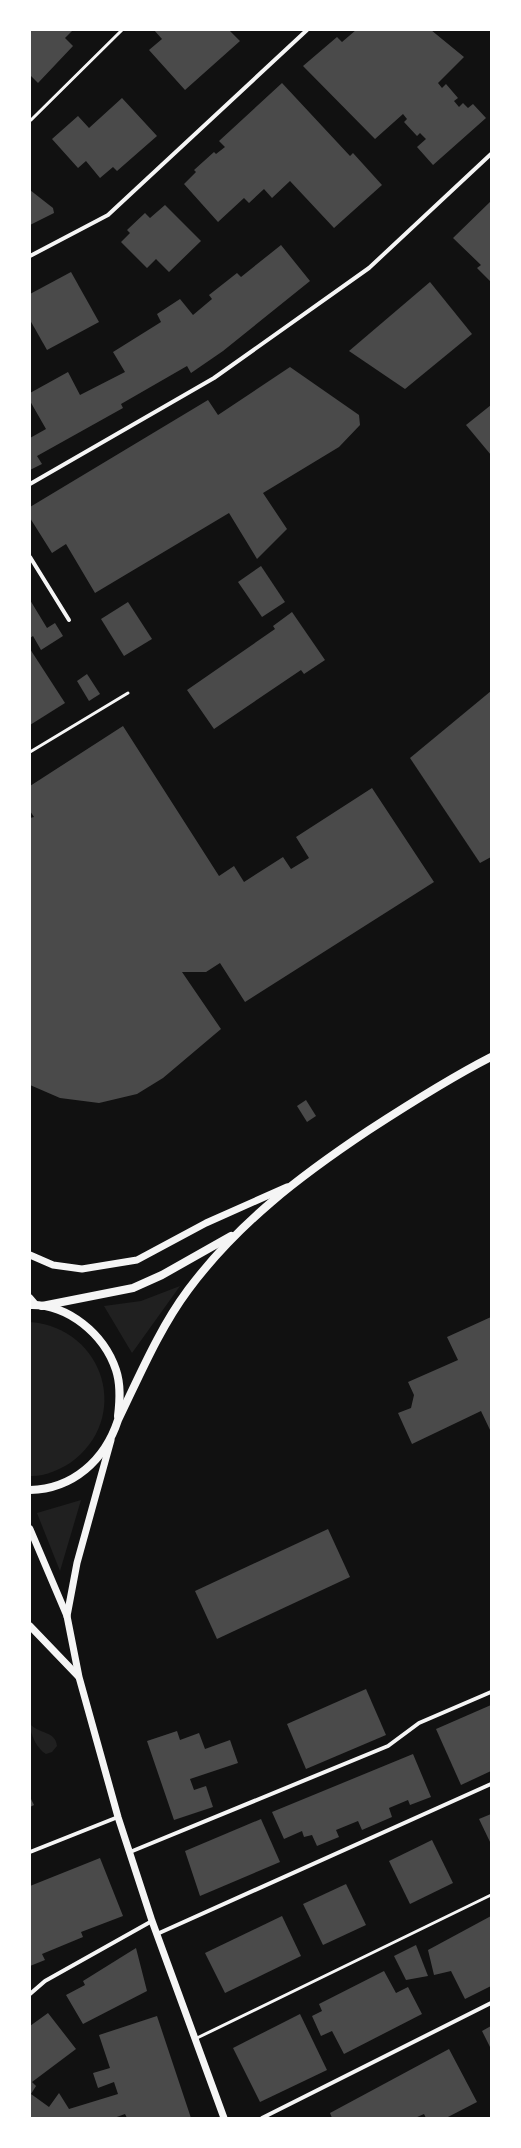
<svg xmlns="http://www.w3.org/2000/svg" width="521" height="2148" viewBox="0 0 521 2148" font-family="'Fira Sans',sans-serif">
	<rect width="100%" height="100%" fill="#111"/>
	<g fill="#202020">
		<polygon points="180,1286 132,1353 104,1306 141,1301"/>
		<path d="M30,1322C105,1328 132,1419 70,1463C59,1470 43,1477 30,1476Z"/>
		<polygon points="81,1500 60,1571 37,1513"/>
		<path d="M30,1724C39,1734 56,1731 57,1746L52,1752L46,1754C37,1749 30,1734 30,1724Z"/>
	</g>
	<g fill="#4a4a4a">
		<polygon points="30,30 73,30 65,38 73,46 38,83 30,75"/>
		<polygon points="154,30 229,30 240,41 185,90 149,50 162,39"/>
		<polygon points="356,30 431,30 464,57 438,83 442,88 446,84 458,98 454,101 459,107 463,103 468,108 473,104 486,118 433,165 417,147 426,139 420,133 417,136 404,122 407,119 403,114 375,139 303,66 337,37 342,42"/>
		<polygon points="282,83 350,156 353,153 382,185 334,228 290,181 272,198 264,189 249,203 244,198 218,222 184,184 196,172 194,170 214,152 216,154 225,147 219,141"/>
		<polygon points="122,98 157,136 117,171 113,167 100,178 86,161 78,168 52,139 78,116 89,128"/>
		<polygon points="30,190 53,208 54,213 30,225"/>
		<polygon points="491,201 491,282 477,268 481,265 453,238"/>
		<polygon points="165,205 201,241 169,272 156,259 147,268 121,242 130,233 127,230 145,213 150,218"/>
		<polygon points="281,245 310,281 223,351 191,373 187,366 121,404 123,408 37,456 42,464 30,470 30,438 46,429 30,401 30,393 68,372 80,395 125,372 113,352 161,322 157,314 180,299 193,315 212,299 209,295 237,273 241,277"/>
		<polygon points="71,272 99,322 47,350 30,320 30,294"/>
		<polygon points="430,282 472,334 405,389 349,351"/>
		<polygon points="290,367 359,415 360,425 339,447 263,493 287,529 257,559 229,513 95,593 66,544 52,553 30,518 30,507 208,400 218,415"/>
		<polygon points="491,405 491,455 466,425"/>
		<polygon points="261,566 285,602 262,617 238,582"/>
		<polygon points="30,600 47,628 55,623 63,636 41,650 33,636 30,638"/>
		<polygon points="128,602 152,639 124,656 101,619"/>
		<polygon points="292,612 325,660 304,674 301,670 214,729 187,690 275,629 273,626"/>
		<polygon points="30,649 65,703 30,725"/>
		<polygon points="87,674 100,694 89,701 77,681"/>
		<polygon points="491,691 491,857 480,863 410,758"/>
		<polygon points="123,726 219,876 234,866 244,882 283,857 291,869 309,858 296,837 372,788 434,882 245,1002 220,963 206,972 182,972 221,1029 163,1078 137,1094 99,1103 60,1098 30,1085 30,818 34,817 30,811 30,786"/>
		<polygon points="306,1100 316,1116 307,1122 297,1106"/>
		<polygon points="491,1317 491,1432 481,1411 412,1444 398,1413 411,1408 414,1395 408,1382 458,1360 447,1337"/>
		<polygon points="328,1529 350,1577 217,1639 195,1591"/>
		<polygon points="366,1689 386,1735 306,1769 287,1724"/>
		<polygon points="491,1705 491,1771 461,1785 436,1729"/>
		<polygon points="177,1731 180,1740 199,1733 205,1749 230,1740 238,1763 190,1779 194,1790 206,1786 213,1807 174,1820 147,1741"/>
		<polygon points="413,1754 431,1797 410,1805 408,1800 389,1808 392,1817 362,1830 358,1821 336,1830 339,1837 317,1846 312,1835 304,1837 302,1831 284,1839 272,1812"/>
		<polygon points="30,1797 34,1805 30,1807"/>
		<polygon points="491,1814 491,1844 479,1819"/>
		<polygon points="261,1819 280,1862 200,1896 185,1851"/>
		<polygon points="432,1840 453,1883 410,1904 389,1861"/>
		<polygon points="100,1858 123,1916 81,1932 83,1937 42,1954 45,1960 30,1966 30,1886"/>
		<polygon points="346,1884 366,1925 323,1945 303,1904"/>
		<polygon points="282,1916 301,1956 225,1993 205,1953"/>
		<polygon points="491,1916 491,1986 465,1999 451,1971 434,1975 428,1950"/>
		<polygon points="416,1945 428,1976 406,1980 394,1956"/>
		<polygon points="136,1948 147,1991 83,2024 66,1995 85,1985 83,1981"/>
		<polygon points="384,1971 396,1993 408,1987 422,2014 344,2054 332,2031 321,2036 312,2016 322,2011 319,2004"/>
		<polygon points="48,2013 76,2049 32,2082 36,2086 31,2094 49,2107 59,2093 69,2109 118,2094 114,2082 98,2088 93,2073 110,2068 99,2035 157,2016 191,2118 127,2118 125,2114 114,2118 30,2118 30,2026"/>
		<polygon points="300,2014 327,2070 260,2102 233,2048"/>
		<polygon points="491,2026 491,2049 482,2031"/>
		<polygon points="449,2049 477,2102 446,2118 426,2118 424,2114 415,2118 332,2118 330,2113"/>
	</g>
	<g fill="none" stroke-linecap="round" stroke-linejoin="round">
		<g stroke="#f5f5f5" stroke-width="3">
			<polyline points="30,119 31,120 122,30"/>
			<polyline points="30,752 128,693"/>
			<polyline points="195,2039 491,1895"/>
		</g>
		<g stroke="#f5f5f5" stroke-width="4">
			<polyline points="30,256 108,215 307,30"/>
			<polyline points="30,484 214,378 369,268 491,154"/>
			<polyline points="30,557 69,620"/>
			<polyline points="30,1852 118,1817"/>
			<polyline points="130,1852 388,1746 419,1723 491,1692"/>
			<polyline points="157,1934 491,1784"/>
			<polyline points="30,1994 45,1981 152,1921"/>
			<polyline points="262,2118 491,2003"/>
		</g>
		<g stroke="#f5f5f5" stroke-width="7">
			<polyline points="30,1255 53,1265 82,1269 137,1260 206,1223 287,1187"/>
			<polyline points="30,1298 36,1305"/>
			<polyline points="30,1529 67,1616 79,1677 118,1817 152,1921 224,2118"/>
			<polyline points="67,1616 77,1563 111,1440"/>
			<polyline points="30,1626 78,1676"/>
		</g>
		<g stroke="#f5f5f5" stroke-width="8">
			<path d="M30,1305C68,1304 104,1334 116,1370C121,1385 120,1400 118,1416"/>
			<polyline points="42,1306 133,1288 162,1275 231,1236"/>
			<path d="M30,1490C73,1489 105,1460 118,1420C139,1377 159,1329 188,1290C238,1223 300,1176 369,1130C409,1104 448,1079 491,1057"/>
		</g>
	</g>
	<rect width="521" height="2148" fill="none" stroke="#ffffff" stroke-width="62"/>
</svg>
